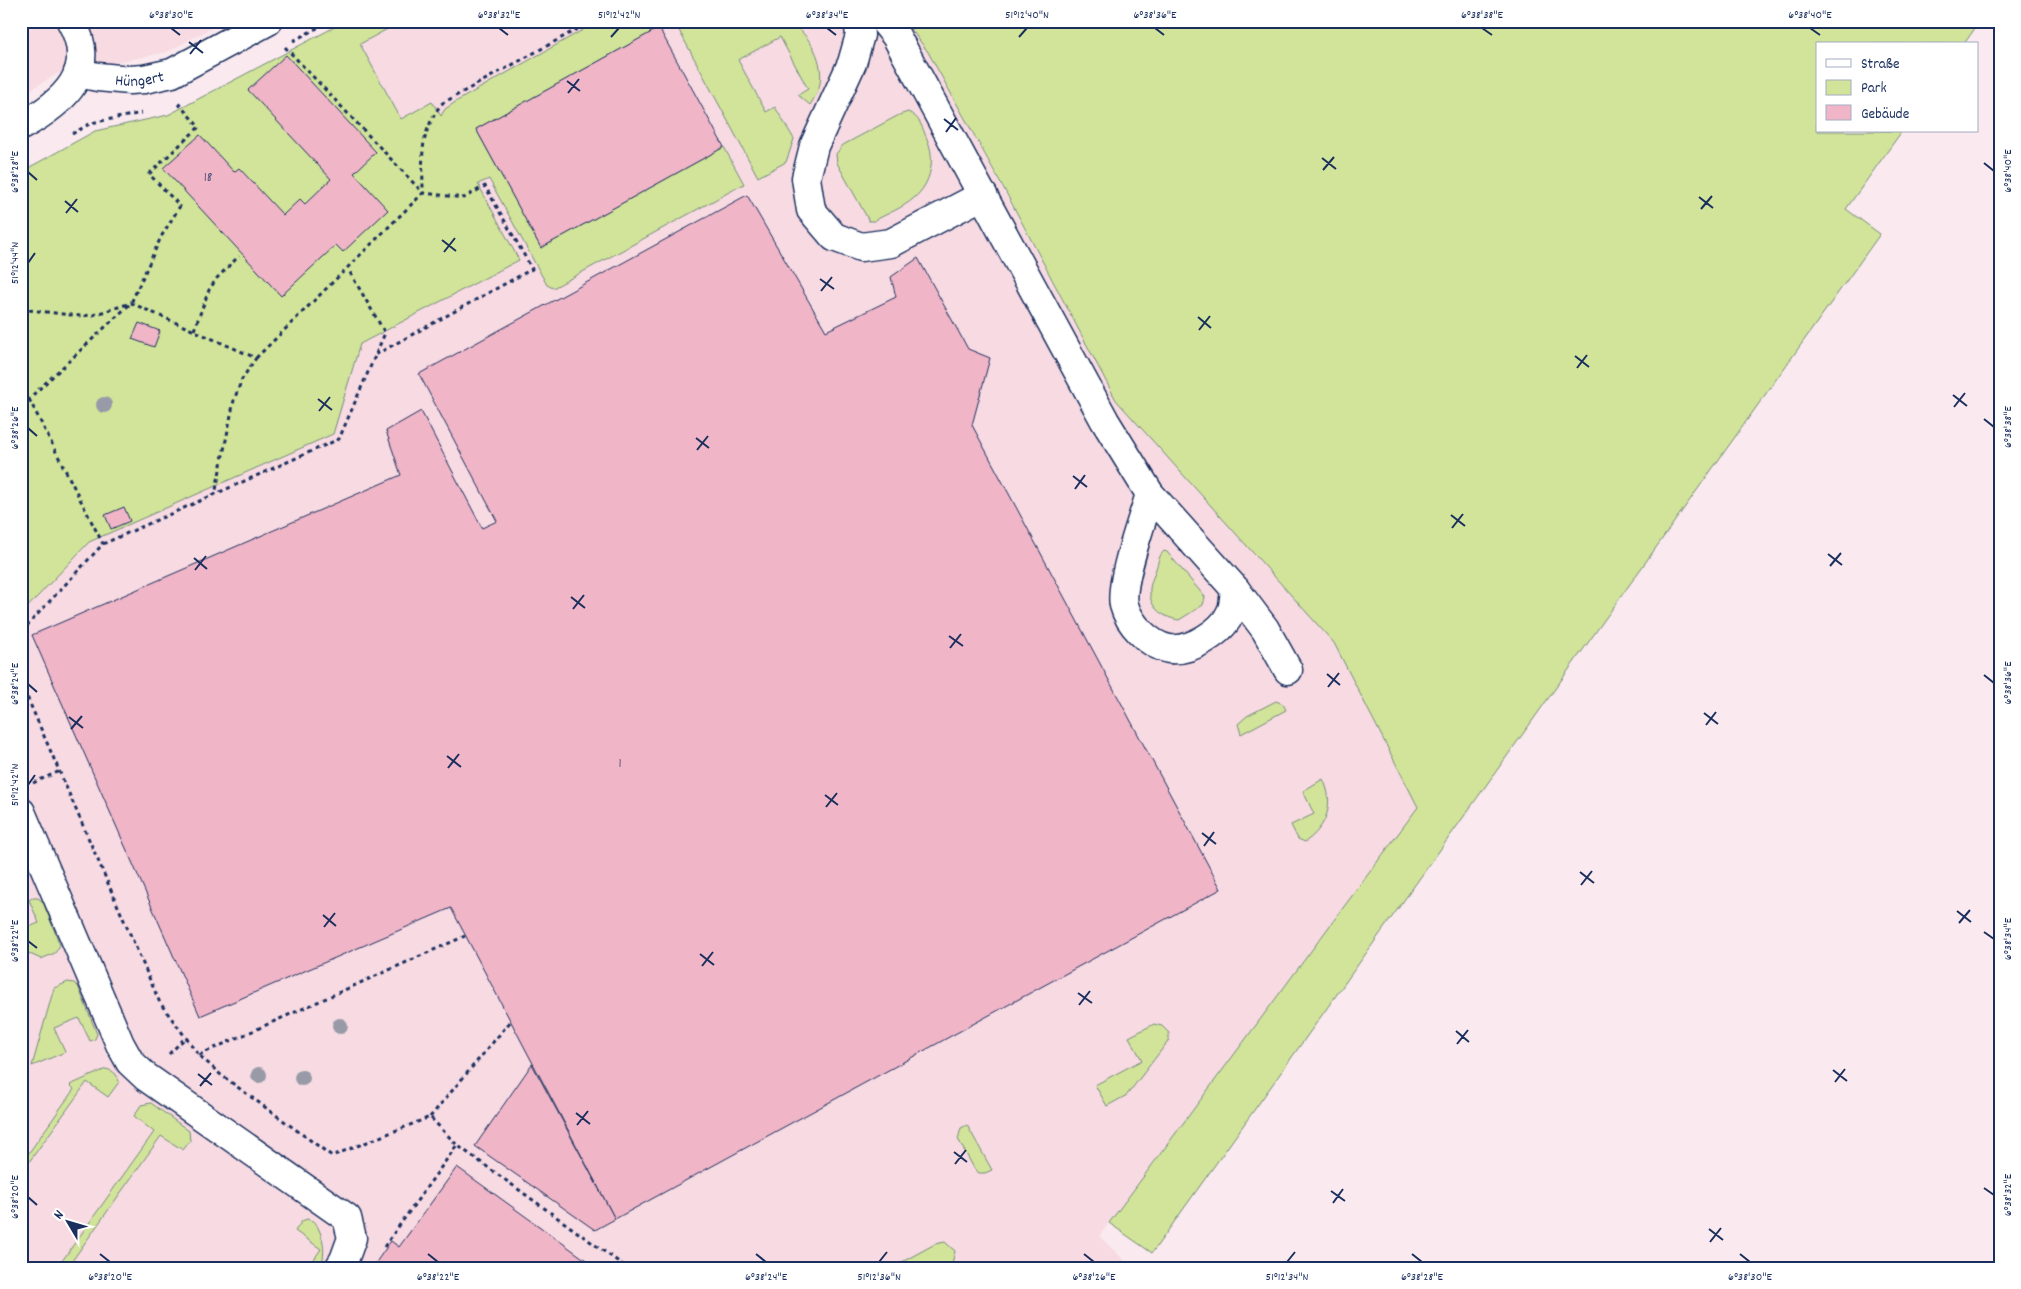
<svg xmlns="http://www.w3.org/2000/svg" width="2021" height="1289" viewBox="0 0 2021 1289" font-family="Dekko,sans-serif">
	<rect width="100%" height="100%" fill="#fae9ee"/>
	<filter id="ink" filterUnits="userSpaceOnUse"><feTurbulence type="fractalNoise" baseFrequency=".02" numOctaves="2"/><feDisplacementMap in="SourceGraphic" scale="10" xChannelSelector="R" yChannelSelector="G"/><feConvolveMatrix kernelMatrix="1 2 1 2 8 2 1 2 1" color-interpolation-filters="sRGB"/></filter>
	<g filter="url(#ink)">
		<g fill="#f7dae2">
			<polygon points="21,21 224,21 167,52 57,74 21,95"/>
			<polygon points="346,21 912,21 1116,400 1334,643 1418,807 1099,1236 1132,1268 21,1268 21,172 95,131 168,115"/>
		</g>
		<g fill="#d1e499" stroke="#768a7c">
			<polygon points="346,21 402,21 360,44 401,119 432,102 441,116 445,109 457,101 588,27 585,21 672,21 476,129 541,248 724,147 744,184 553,288 547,285 489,179 478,184 519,260 360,344 333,434 89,542 21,614 21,172 95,131 168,115"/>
			<path d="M674,21H789C810,35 826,62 819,88C818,93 813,100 810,105L798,95L808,89L780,37L738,60L766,112L775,107L794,139L786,162L758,177Z"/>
			<polygon points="905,21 1980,21 1964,44 1817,44 1817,131 1902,131 1846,209 1880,234 1152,1253 1109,1223 1418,807 1334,643 1116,400 1003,187 928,52"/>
			<path d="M908,112C920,117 922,127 927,139C936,159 931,184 914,198C903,208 886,214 874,221H869L837,163L836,154L843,145L899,115Z"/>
			<path d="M1164,551L1167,552L1205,597L1203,605L1179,620C1165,618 1150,609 1150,593C1149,585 1154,576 1156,569C1158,563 1159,555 1164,551Z"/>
			<polygon points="1276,701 1283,704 1286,710 1241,734 1238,724 1247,716"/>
			<path d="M1323,779C1335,803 1327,827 1305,842L1298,839L1291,825L1314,814L1303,791Z"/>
			<polygon points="32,898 38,898 43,902 60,945 55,953 41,959 21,950 21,930 39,923 29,900"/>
			<polygon points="68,982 74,983 78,986 97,1034 95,1039 90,1041 79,1018 54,1028 65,1052 32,1066 54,988"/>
			<polygon points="1154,1024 1162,1026 1169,1033 1169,1040 1127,1095 1107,1106 1095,1085 1142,1060 1129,1037"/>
			<path d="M106,1069C114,1071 117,1074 119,1082L108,1097L87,1082L21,1173V1164L74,1089L70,1085Z"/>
			<polygon points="151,1103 189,1131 190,1141 183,1150 161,1136 67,1268 57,1268 154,1132 134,1116 141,1105"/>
			<polygon points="967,1125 992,1170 985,1173 979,1173 975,1170 958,1139 961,1128"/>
			<path d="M307,1219L315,1222C324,1237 326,1251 321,1268H308L321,1249L295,1231L302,1221Z"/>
			<polygon points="945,1242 955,1251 952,1264 950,1268 891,1268 935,1244"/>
		</g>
		<g fill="#f0b6c7" stroke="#1b2f5e">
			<polygon points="659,28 724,147 541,248 476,129"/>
			<polygon points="286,55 376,152 354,173 388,210 343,252 336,245 281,296 163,168 200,135 234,172 239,168 283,215 300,199 305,204 331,179 248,90"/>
			<polygon points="747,195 826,331 896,297 891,277 918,258 968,349 990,358 972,425 1221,889 615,1219 451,908 200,1016 32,635 401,475 386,431 421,411 482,528 497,521 419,374"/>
			<polygon points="139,323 160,331 154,347 132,339"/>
			<polygon points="124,507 130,521 111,529 105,515"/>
			<polygon points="532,1064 615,1219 595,1230 475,1146"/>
			<polygon points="457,1167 597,1268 372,1268 391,1241 399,1247"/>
		</g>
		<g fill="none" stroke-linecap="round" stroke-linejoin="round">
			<defs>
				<g id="minor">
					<polyline points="858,21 860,35 852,63 814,146 806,178 811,210 834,237 861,247 891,243 983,195"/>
					<path d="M884,21L896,36L1105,421L1150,494L1235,589C1234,596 1234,606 1231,612C1223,632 1190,652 1169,649C1149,645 1129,624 1124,605C1119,582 1143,519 1150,494"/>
					<path id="s1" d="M78,73L98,77L130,80L144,79L172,73L268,21"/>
					<path d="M21,126C63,103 100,72 71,21"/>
					<polyline points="1235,589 1265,629 1288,670"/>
					<polyline points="21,812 120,1044 130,1062 146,1077 347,1218 352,1238 344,1260 339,1268"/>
				</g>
			</defs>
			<use href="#minor" stroke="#1b2f5e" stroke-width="31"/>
			<g stroke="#1b2f5e" stroke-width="3" stroke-dasharray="4 4" stroke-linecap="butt">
				<polyline points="293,41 330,21"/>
				<polyline points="285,47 423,193 464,198 485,186 532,269 373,356"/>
				<polyline points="72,134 91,123 142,113"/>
				<polyline points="21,309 80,316 93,315 131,303 256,358 242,379 234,400 215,495"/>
				<polyline points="194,330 209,290 217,278 239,256"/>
				<path d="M256,358L423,193C423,153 418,139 441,104L583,26L580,21"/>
				<polyline points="29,399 103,544"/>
				<polyline points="21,406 131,303 161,237 180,206 149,174 199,127 178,103"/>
				<polyline points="21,632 103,544 339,439 385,333 348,269"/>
				<polyline points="21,683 160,1003 199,1055 221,1075 332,1156 430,1117 457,1145 627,1268"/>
				<polyline points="33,783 60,771"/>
				<polyline points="169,1054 186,1037"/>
				<polyline points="199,1055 465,936"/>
				<polyline points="430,1117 510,1022"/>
				<polyline points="384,1247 457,1145"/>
			</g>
			<use href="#minor" stroke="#fff" stroke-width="28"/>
		</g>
		<g fill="#989ba7">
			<circle cx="104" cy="405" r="8"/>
			<circle cx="340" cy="1026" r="8"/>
			<circle cx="259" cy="1075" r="8"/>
			<circle cx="302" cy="1078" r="8"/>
		</g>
	</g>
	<path fill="none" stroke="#1b2f5e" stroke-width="2" d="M171,28L180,35M499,28L508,35M827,28L836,35M1155,28L1164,35M1482,28L1492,35M1810,28L1820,35M611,37L619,28M1019,37L1027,28M189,42L203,53M190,54L201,40M567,81L580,91M568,93L579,79M944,119L958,130M946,132L956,118M1322,158L1336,169M1984,163L1994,171M1323,170L1334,157M28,172L37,180M1699,197L1713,208M65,201L78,212M1701,209L1712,196M66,213L77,199M442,240L456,251M444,252L455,238M28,263L35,253M820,279L834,289M821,291L832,277M1198,317L1211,328M1199,330L1210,316M1575,356L1589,367M1577,368L1587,355M1953,395L1967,406M318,399L332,410M1954,407L1965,393M319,411L330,397M1984,419L1994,427M28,428L37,436M696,438L709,448M697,450L708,436M1073,476L1087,487M1075,489L1085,475M1451,515L1465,526M1452,528L1463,514M1828,554L1842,565M194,558L207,569M1830,566L1841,553M195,570L206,556M571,597L585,608M573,609L584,595M949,636L963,646M950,648L961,634M1327,674L1340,685M1984,675L1994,683M28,684L37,692M1328,687L1339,673M1704,713L1718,724M69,717L83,728M1706,725L1716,712M71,729L82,716M447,756L461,767M448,768L459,754M28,785L35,775M825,795L838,805M826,807L837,793M1202,833L1216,844M1204,846L1214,832M1580,872L1594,883M1581,885L1592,871M1957,911L1971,922M323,915L336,926M1959,923L1970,910M324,927L335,913M1984,932L1994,939M28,941L37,948M700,954L714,965M702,966L713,952M1078,993L1092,1003M1079,1005L1090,991M1456,1031L1469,1042M1457,1044L1468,1030M1833,1070L1847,1081M198,1074L212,1085M1835,1082L1845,1069M200,1086L211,1073M576,1113L590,1124M577,1125L588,1111M954,1152L967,1162M955,1164L966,1150M1984,1188L1994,1195M1331,1191L1345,1201M28,1197L37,1205M1333,1203L1343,1189M1709,1229L1723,1240M1710,1242L1721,1228M100,1254L110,1262M428,1254L438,1262M756,1254L766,1262M1084,1254L1094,1262M1412,1254L1422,1262M1740,1254L1750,1262M879,1262L887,1252M1287,1262L1295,1252"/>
	<g text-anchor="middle" stroke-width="4" stroke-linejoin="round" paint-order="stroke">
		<g font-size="14" fill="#505178">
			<text x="208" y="181">18</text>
			<text x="620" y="767">1</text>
		</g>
		<g font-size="16" fill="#1b2f5e" stroke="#fff">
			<text dy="6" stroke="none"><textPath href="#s1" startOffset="62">Hüngert</textPath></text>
		</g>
	</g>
	<rect width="2021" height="1289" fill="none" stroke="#fff" stroke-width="55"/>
	<rect x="1816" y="42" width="162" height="90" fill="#ffffff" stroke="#a4acbf"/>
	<rect x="1826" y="59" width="25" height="8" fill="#ffffff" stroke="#a4acbf"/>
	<text x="1861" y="68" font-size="15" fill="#1b2f5e">Straße</text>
	<rect x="1826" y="80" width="25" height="15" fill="#d1e499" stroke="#a4acbf"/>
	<text x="1861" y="92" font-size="15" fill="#1b2f5e">Park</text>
	<rect x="1826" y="105" width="25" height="15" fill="#f0b6c7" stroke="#a4acbf"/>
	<text x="1861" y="118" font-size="15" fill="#1b2f5e">Gebäude</text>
	<g transform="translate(68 1222) rotate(308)" stroke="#ffffff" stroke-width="4" paint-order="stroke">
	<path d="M0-4L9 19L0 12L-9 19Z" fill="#1b2f5e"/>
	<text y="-8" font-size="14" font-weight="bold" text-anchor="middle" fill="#1b2f5e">N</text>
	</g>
	<rect x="28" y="28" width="1966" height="1234" fill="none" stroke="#1b2f5e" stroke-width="2"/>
	<g font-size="12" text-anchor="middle" fill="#1b2f5e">
		<text x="171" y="18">6°38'30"E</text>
		<text x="499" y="18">6°38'32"E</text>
		<text x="619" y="18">51°12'42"N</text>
		<text x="827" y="18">6°38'34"E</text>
		<text x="1027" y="18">51°12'40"N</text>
		<text x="1155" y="18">6°38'36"E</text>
		<text x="1482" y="18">6°38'38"E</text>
		<text x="1810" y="18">6°38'40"E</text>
		<text transform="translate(2007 171) rotate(-90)" y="4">6°38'40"E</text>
		<text transform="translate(14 172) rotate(-90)" y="4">6°38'28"E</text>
		<text transform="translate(14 263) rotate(-90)" y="4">51°12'44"N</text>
		<text transform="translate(2007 427) rotate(-90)" y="4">6°38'38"E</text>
		<text transform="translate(14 428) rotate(-90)" y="4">6°38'26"E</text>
		<text transform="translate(2007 683) rotate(-90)" y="4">6°38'36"E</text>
		<text transform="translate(14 684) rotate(-90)" y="4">6°38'24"E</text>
		<text transform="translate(14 785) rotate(-90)" y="4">51°12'42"N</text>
		<text transform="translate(2007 939) rotate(-90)" y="4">6°38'34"E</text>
		<text transform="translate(14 941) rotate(-90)" y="4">6°38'22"E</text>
		<text transform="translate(2007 1195) rotate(-90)" y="4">6°38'32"E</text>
		<text transform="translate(14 1197) rotate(-90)" y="4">6°38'20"E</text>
		<text x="110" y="1280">6°38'20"E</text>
		<text x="438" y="1280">6°38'22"E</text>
		<text x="766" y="1280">6°38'24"E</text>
		<text x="879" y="1280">51°12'36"N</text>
		<text x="1094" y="1280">6°38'26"E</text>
		<text x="1287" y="1280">51°12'34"N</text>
		<text x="1422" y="1280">6°38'28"E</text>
		<text x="1750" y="1280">6°38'30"E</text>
	</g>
</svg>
